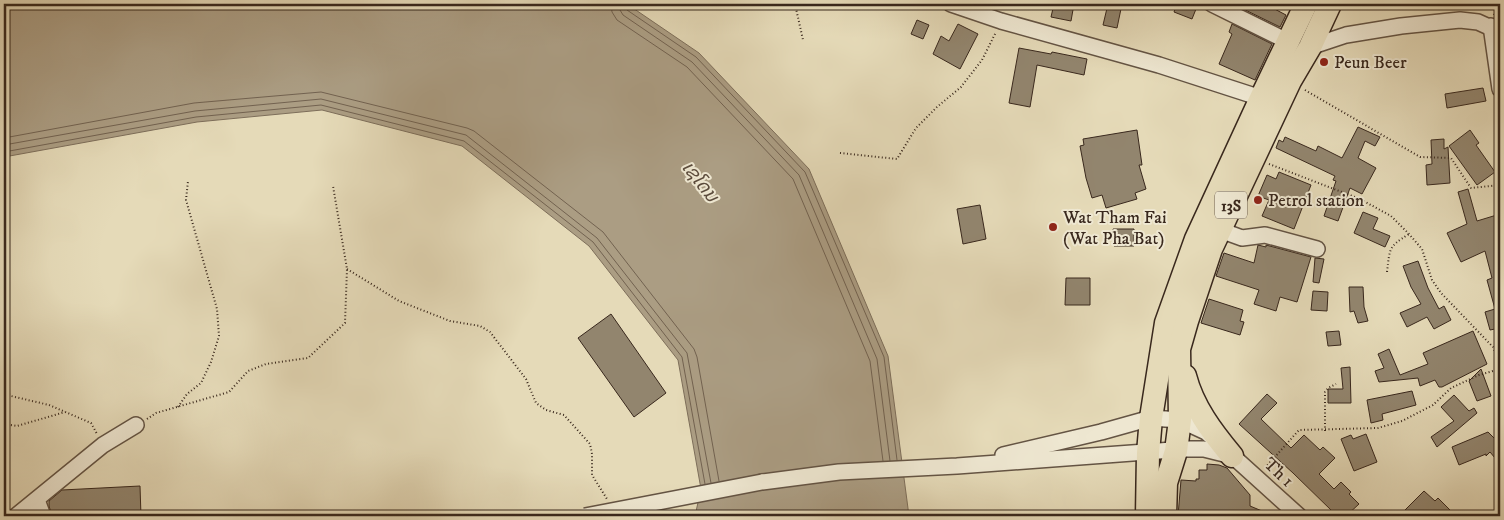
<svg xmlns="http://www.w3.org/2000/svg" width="1504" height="520" viewBox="0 0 1504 520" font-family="'IM FELL DW Pica','Noto Sans Lao',serif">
	<rect width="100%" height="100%" fill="#e5dab8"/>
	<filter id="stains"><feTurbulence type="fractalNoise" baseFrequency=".004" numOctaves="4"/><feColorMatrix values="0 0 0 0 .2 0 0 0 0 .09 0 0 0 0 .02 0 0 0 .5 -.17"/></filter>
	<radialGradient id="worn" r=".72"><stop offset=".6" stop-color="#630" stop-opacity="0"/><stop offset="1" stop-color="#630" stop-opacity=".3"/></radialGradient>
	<polygon fill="#ab9d83" stroke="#7d6e5a" points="4,4 627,4 699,53 809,169 888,356 909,516 695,516 701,489 678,360 589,246 462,146 322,110 197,122 4,157"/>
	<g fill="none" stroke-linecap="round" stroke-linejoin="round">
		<g stroke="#726250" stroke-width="1">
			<polyline points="611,4 612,12 617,20 687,67 793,179 870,361 883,461"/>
			<polyline points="619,4 620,10 623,15 692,62 799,175 877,359 890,461"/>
			<polyline points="625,4 627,10 696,57 805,172 884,357 897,460"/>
			<polyline points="4,138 194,103 321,92 467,128 474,131 603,232 694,349 697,357 719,481"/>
			<polyline points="4,145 195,111 321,99 466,135 597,238 687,353 711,483"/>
			<polyline points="4,152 196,117 321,105 464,141 593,242 682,357 705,484"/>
		</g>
	</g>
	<g fill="#92856e" stroke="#39281d">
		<polygon points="1054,4 1074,4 1071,21 1051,17"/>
		<polygon points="1108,4 1122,4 1117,28 1103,25"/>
		<polygon points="1177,4 1198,4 1192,19 1174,12"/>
		<polygon points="1233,4 1265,4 1286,15 1280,27"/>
		<polygon points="917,20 929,25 923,39 911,34"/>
		<polygon points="958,24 978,34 960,69 933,54 941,36 949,41"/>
		<polygon points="1232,24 1272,44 1255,80 1219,64 1232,34 1229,32"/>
		<polygon points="1019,48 1051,54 1052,52 1087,59 1084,75 1037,65 1030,107 1009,103"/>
		<polygon points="1483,88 1486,101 1447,108 1445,94"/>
		<polygon points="1358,127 1380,137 1375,146 1365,141 1358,158 1376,168 1362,194 1350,188 1338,221 1324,216 1336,181 1333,180 1335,176 1276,148 1279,140 1283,142 1285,137 1316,151 1318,146 1342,158"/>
		<polygon points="1137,130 1142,165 1139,165 1146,189 1135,193 1137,199 1106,208 1102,195 1092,198 1086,178 1080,146 1084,145 1083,139"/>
		<polygon points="1470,130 1479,143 1476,145 1495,172 1477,185 1449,146"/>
		<polygon points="1444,139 1444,149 1448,147 1450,183 1427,185 1426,165 1432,164 1431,140"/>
		<polygon points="1279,172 1311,185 1294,229 1262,216 1269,200 1258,196 1267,175 1276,179"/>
		<polygon points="1468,189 1477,221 1500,214 1500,328 1490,330 1485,312 1495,309 1487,280 1492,278 1485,251 1461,262 1447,233 1467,224 1458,192"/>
		<polygon points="980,205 986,239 963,244 957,209"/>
		<polygon points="1363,212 1378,218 1373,229 1390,236 1385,247 1354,233"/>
		<polygon points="1113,229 1134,229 1134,246 1114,246"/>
		<polygon points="1258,245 1266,247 1266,245 1311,257 1297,302 1280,297 1276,311 1254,304 1259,290 1216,276 1224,253 1254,263"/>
		<polygon points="1315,258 1324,259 1319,283 1313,282"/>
		<polygon points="1418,261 1428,288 1439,309 1444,306 1451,320 1434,329 1427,317 1407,327 1400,313 1421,304 1411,287 1403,266"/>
		<polygon points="1066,278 1090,278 1090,305 1065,305"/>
		<polygon points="1349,287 1363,287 1364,307 1368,321 1358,323 1354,311 1350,312"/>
		<polygon points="1313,291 1328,292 1327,311 1311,310"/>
		<polygon points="1209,299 1243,310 1240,321 1244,322 1240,335 1201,323"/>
		<polygon points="611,314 666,393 634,417 578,338"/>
		<polygon points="1339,331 1341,345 1328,346 1326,332"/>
		<polygon points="1473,331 1487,364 1442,387 1439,387 1435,380 1420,386 1418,378 1379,382 1375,371 1384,368 1378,354 1389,349 1400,375 1428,364 1423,353"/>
		<polygon points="1350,367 1351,403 1328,403 1328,389 1343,389 1341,368"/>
		<polygon points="1481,369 1491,396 1477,401 1469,381"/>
		<polygon points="1412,391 1416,405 1382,414 1383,420 1371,423 1367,400"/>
		<polygon points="1267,394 1277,403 1261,419 1291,448 1304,435 1320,450 1323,447 1335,458 1319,474 1334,489 1341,482 1351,492 1349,494 1359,504 1346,516 1338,516 1332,511 1293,473 1239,424"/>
		<polygon points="1454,395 1469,411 1474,408 1477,413 1437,447 1431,437 1454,421 1441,407"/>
		<polygon points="1488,432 1500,444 1500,464 1490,452 1486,456 1486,454 1459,465 1452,447"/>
		<polygon points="1366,434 1377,462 1354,471 1341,439 1351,435 1353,439"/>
		<polygon points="1207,464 1219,465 1227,468 1250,495 1250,506 1274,516 1178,516 1181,480 1196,481 1196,479 1199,479 1199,470 1207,470"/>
		<polygon points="140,486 141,516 52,516 49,506 49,501 62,490"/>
		<polygon points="1424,491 1435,501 1438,498 1456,516 1399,516"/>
	</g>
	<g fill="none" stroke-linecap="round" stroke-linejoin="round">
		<defs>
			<g id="minor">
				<polyline points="951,4 1001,21 1159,65 1261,98 1268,102"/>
				<polyline points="1212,4 1289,42"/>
				<polyline points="1491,26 1500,89"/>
				<polyline points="1310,47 1346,35 1401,26 1460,20 1478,22 1500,32"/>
				<polyline points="1220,230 1242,238 1265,235 1317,249"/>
				<polyline points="1003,455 1101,432 1151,418 1180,420 1206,432 1299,516"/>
				<polyline points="762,482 839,472 957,466 1186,449 1204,449 1232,456"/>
				<polyline points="37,500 43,516"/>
				<polyline points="16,516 103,445 136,425"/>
			</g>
			<g id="highway">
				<path d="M1185,376C1193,407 1212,432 1232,456"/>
				<polyline points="1147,516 1148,453 1151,418 1166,323 1196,239 1261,98 1306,4"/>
				<polyline points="1165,516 1166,483 1176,451 1180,420 1179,349 1187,321 1211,249 1290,81 1310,47 1330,4"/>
			</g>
		</defs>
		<use href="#minor" stroke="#645444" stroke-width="18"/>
		<use href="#highway" stroke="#39281d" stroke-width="25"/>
		<g stroke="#39281d" stroke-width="2" stroke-dasharray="1 2.5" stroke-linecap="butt">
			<polyline points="795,4 803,40"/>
			<polyline points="1494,15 1497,4"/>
			<polyline points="1305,90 1420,157 1451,158 1471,188 1500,185"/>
			<polyline points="840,153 897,159 916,128 937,107 961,87 982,60 996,32"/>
			<polyline points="1269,164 1360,199 1391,216 1409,234 1422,249 1432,280 1441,293 1493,347 1500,365"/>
			<polyline points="347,269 399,301 450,321 480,326 490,332 526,379 536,403 546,410 564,415 590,444 592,454 592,475 607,499"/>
			<path d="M1387,272C1390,248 1388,247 1409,234"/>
			<polyline points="4,389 11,396 49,405 91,423 97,434"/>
			<polyline points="178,407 187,394 201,383 211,362 219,336 217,309 186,200 188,181"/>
			<polyline points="147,419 156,413 229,392 248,371 266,364 308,358 345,323 347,269 333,186"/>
			<polyline points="4,424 17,426 65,412"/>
			<polyline points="1325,431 1325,392 1328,388 1336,384"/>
			<polyline points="1265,468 1299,430 1378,428 1402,421 1433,405 1451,388 1479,375 1500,369"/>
		</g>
		<use href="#minor" stroke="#eee7d1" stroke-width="15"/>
		<use href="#highway" stroke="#e5dab8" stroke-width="22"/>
		<defs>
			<polyline id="minor-bridge" points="585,516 762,482"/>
		</defs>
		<use href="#minor-bridge" stroke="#645444" stroke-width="18" stroke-linecap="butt"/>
		<use href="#minor-bridge" stroke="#eee7d1" stroke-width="15"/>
	</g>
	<g fill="#8f2418" stroke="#eee7d1" stroke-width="2">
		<circle cx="1324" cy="62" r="5"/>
		<circle cx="1258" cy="200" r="5"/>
		<circle cx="1053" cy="227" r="5"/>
	</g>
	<g text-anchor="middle" stroke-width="4" stroke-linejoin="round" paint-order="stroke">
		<rect fill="#eee7d1" stroke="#6f6153" stroke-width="1" x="1215" y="191.5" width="32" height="27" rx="4"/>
		<g font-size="16" font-weight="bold" fill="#39281d">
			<text x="1231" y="211">13S</text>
		</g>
		<g font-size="18" fill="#39281d" stroke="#eee7d1" text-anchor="start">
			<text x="1334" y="68">Peun Beer</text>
			<text x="1268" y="206">Petrol station</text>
			<text x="1063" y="223">Wat Tham Fai<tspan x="1063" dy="21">(Wat Pha Bat)</tspan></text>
		</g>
		<g font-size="18" fill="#39281d" stroke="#eee7d1">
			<text transform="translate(1279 472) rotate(43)" y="6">Th 1</text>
		</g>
		<g font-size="19" font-style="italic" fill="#5b4b3c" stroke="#eee7d1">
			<text transform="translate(701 181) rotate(52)" y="7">ເຊໂດນ</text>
		</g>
	</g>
	<rect width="1504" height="520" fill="none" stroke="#e5dab8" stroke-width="20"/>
	<rect x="5" y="5" width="1494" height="510" fill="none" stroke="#39281d" stroke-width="2.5"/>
	<rect x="10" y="10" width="1484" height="500" fill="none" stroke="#39281d"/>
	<rect width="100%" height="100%" filter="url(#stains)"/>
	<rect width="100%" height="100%" fill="url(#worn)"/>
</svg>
